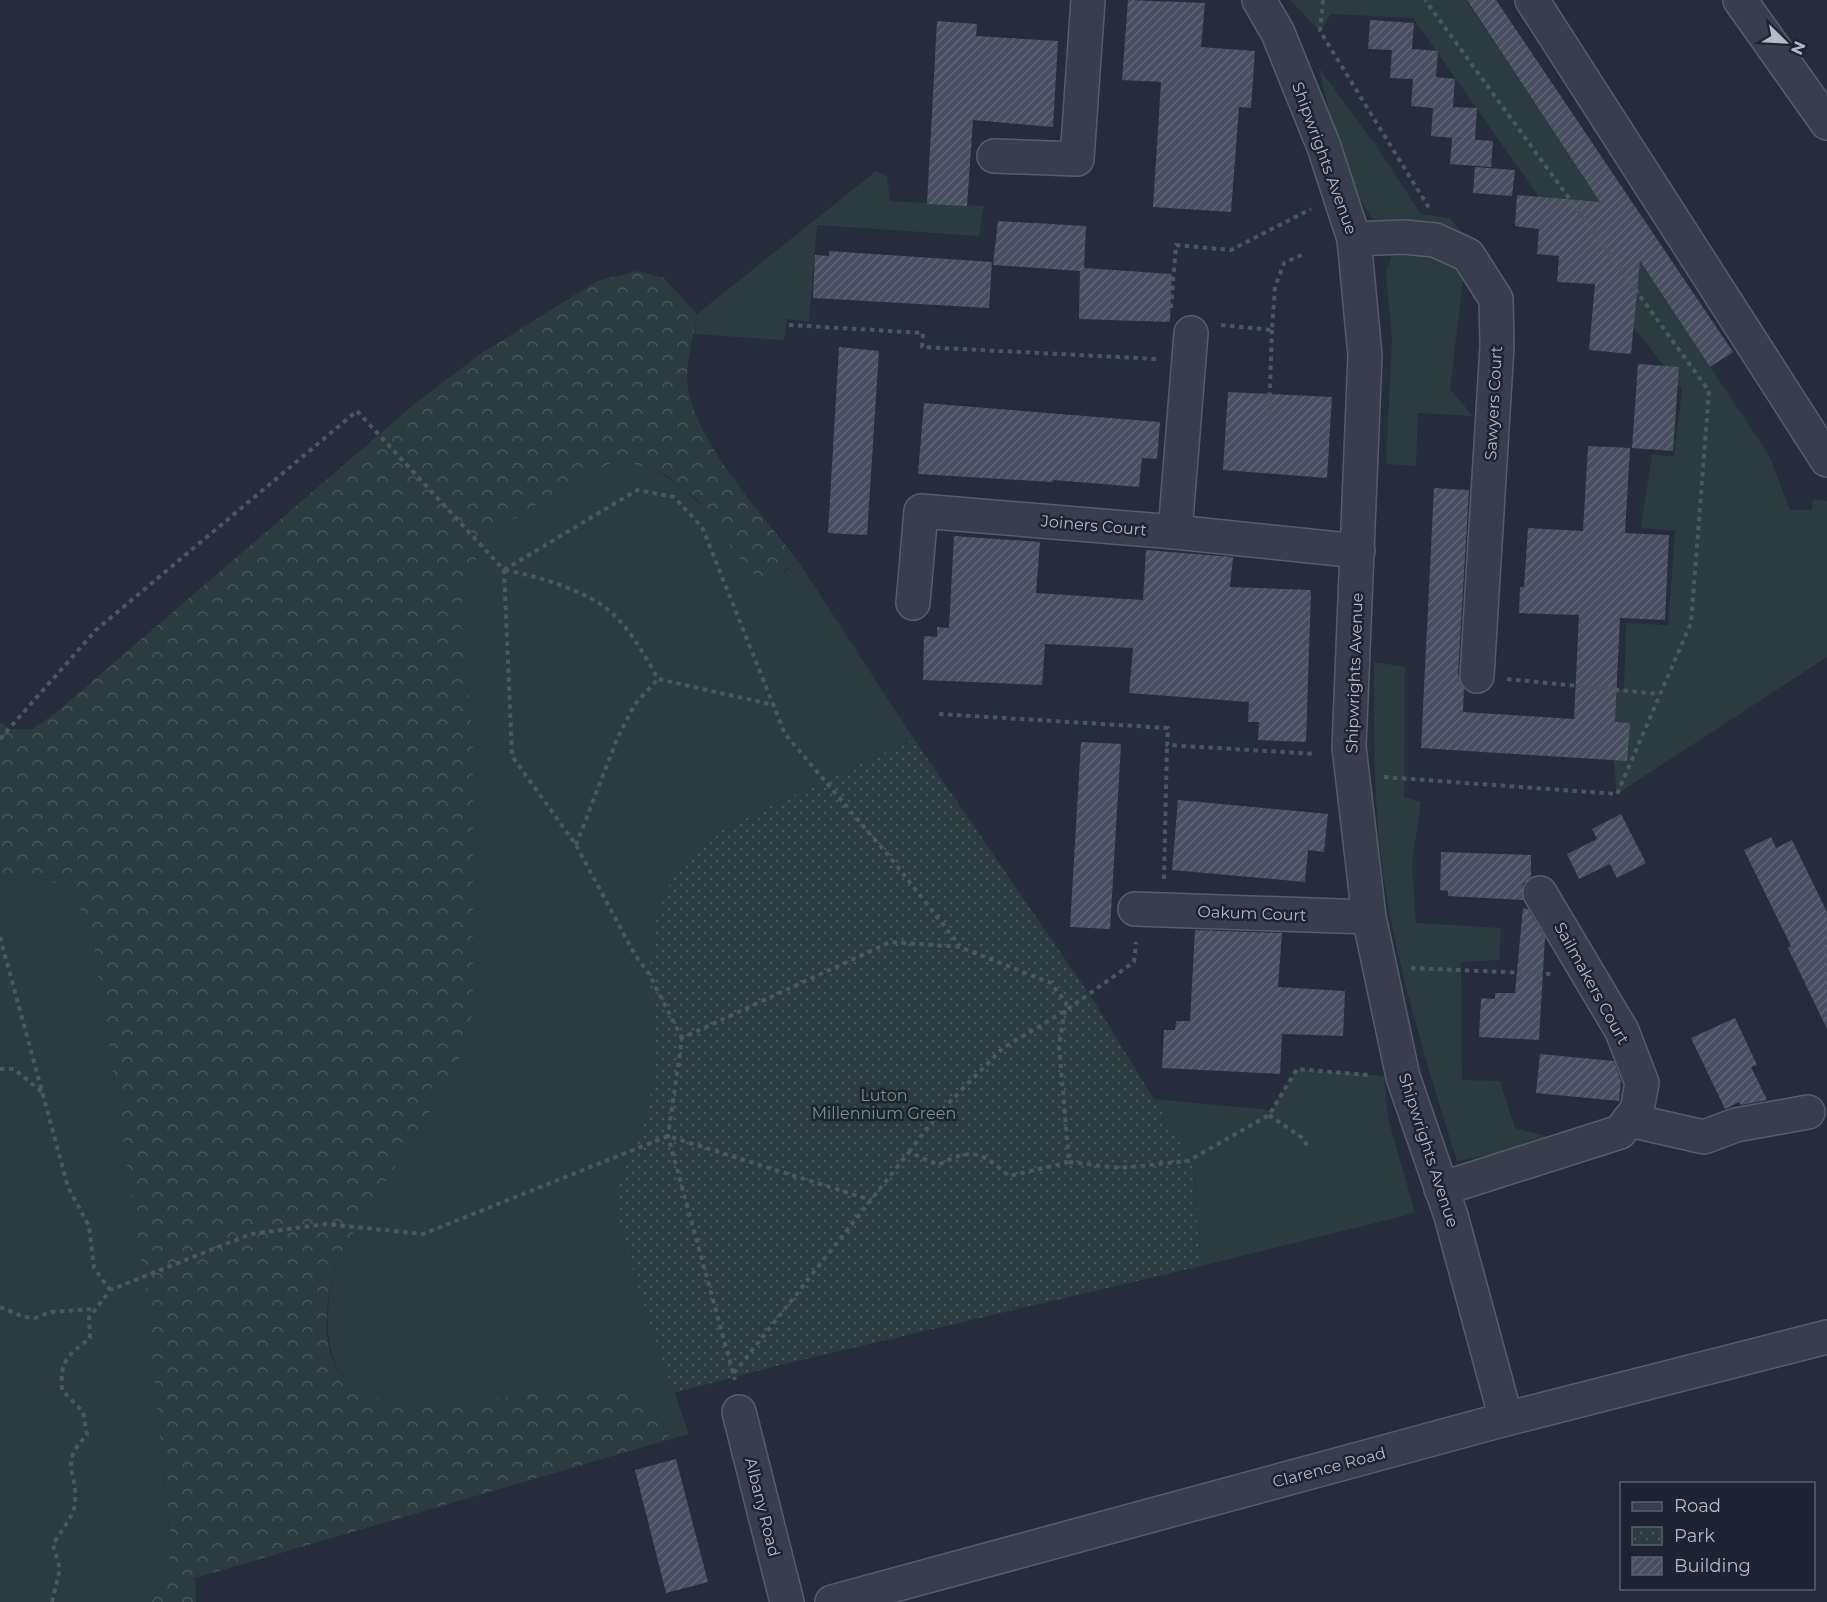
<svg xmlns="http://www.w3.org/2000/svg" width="1827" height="1602" viewBox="0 0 1827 1602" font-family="Montserrat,sans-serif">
	<defs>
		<pattern id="forest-crowns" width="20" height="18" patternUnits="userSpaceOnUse" patternTransform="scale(1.5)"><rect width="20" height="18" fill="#2b3b40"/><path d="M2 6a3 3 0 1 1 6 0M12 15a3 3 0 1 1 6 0" fill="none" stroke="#48555a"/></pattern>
		<pattern id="park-dots" width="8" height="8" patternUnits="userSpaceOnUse" patternTransform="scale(1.5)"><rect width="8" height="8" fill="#2b3b40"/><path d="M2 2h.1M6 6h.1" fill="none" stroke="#48555a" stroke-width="1.8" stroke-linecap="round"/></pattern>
		<pattern id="building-hatch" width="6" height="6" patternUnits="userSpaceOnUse" patternTransform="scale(1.5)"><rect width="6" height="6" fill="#484e60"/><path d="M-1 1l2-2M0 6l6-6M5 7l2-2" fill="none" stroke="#606575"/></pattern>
	</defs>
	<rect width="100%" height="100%" fill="#262c3b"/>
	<g fill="#2b3b40">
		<polygon points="1290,0 1466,0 1770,457 1790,510 1812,510 1813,499 1827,501 1827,657 1617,794 1609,717 1614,689 1624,689 1626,623 1668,625 1675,531 1641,528 1652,454 1674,457 1682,389 1606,292 1413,18 1331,14 1320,31"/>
		<path d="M1319,68L1376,146L1421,214L1449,218L1465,235L1456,243L1372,218C1343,174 1330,119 1319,68Z"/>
		<polygon points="876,171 887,176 890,201 984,206 979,236 817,225 809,322 787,319 784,340 694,334 697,314"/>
		<polygon points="1404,245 1465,263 1450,389 1473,416 1418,413 1416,466 1386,464 1392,340 1386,272 1393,253"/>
		<path d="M626,461C690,477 708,514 744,565L785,572L798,561L914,739L714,833L672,879L656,922V1071L645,1119L617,1185L640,1295L689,1434L671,1439L649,1411L399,1404C390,1402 380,1401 372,1398C315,1376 325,1306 337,1259L442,1092L472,1012L473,735L460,613L466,577L483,547L510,522L574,480L613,463Z"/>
		<path d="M1374,662L1405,667L1404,797L1421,802L1412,863L1416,923L1501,928L1499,960L1461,962L1462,1080L1500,1081L1515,1128L1545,1136L1547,1144L1457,1161C1428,1069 1399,976 1384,880C1373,807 1374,735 1374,662Z"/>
		<polygon points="33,878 57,881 76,899 91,928 145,1286 171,1548 166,1581 151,1602 0,1602 0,881"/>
		<polygon points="1297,1069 1384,1076 1388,1118 1415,1213 1201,1266 1193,1163 1153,1099 1271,1110"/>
	</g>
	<path fill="url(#forest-crowns)" d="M637,271L664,278L697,314C694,334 687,357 687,378C688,435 764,516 798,561L775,578L755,575L744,565L696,498L666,475L626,461L613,463L574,480L510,522L483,547L466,577L460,613L473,735V1012L462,1052L442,1092L337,1259C326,1300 314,1362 357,1389C405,1419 494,1398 549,1391C575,1388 606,1385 630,1396C648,1404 660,1424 671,1439L195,1578L196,1602H151L166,1581L171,1547L145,1286L91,928C65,877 55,876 0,881V722L9,729H33L58,711L418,401L479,355L597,281Z"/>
	<polygon fill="url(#park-dots)" points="914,739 1093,1000 1193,1163 1201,1266 776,1366 674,1393 640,1295 616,1208 617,1185 645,1119 656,1071 656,1038 649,974 656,922 662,901 672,879 685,859 714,833"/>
	<g fill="url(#building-hatch)">
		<polygon points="1128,0 1205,3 1201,47 1255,51 1251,108 1239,107 1231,212 1153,207 1161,82 1122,80"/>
		<polygon points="1467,0 1496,0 1733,352 1710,367 1640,261 1631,354 1589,350 1595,284 1557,282 1559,256 1537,254 1539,229 1515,226 1517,195 1600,202"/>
		<polygon points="1370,20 1414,23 1412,49 1438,51 1436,77 1455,79 1453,107 1477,108 1475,140 1431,136 1433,108 1411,106 1413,79 1390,78 1392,50 1368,49"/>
		<polygon points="937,21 977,24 976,36 1058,41 1053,127 973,120 967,206 927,204"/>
		<polygon points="1452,138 1493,141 1491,167 1450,164"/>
		<polygon points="1475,167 1515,170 1512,196 1473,193"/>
		<polygon points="998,221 1086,226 1084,268 1172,274 1170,322 1079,319 1080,271 993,265"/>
		<polygon points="829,251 992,262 989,308 813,298 815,255 829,256"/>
		<polygon points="839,347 879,351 867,535 828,533"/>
		<polygon points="1638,364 1679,367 1673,451 1632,448"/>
		<polygon points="1228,392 1332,397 1327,478 1223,470"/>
		<polygon points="924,403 1160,422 1157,459 1142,458 1139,487 1053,480 1053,482 918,474"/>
		<polygon points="1588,446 1630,448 1625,533 1669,535 1665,620 1620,618 1615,722 1630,723 1627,761 1421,748 1434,488 1469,490 1458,675 1464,689 1463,712 1574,719 1579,615 1519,613 1520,587 1524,587 1528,528 1583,531"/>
		<polygon points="954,536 1040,542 1036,593 1143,600 1146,550 1233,557 1230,587 1311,590 1306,742 1258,740 1259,722 1248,722 1249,702 1129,693 1133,648 1045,644 1042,685 923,680 924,636 937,637 937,627 949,628"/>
		<polygon points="1081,742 1121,744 1110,929 1070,927"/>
		<polygon points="1178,800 1328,814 1324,852 1308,850 1305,882 1172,870"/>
		<polygon points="1621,814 1646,863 1617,878 1610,864 1579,879 1567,854 1597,839 1592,829"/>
		<polygon points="1771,837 1776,848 1792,840 1827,912 1827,1029 1788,948 1791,946 1744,850"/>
		<polygon points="1441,852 1531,855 1531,877 1523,884 1523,900 1448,896 1448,891 1440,890"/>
		<polygon points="1523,908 1528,909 1545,937 1539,1040 1479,1037 1481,998 1495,999 1495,993 1515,993"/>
		<polygon points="1195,930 1282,933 1278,987 1345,991 1343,1036 1282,1034 1280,1074 1162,1068 1164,1030 1175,1030 1176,1021 1190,1021"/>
		<polygon points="1735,1018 1757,1065 1751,1067 1767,1100 1741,1105 1739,1102 1725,1109 1691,1038"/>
		<polygon points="1540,1054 1614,1061 1621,1081 1619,1101 1536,1093"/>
		<polygon points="676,1459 708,1582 666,1593 635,1470"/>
	</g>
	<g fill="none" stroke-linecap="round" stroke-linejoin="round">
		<defs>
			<g id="minor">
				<polyline points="1259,0 1278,33 1324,147 1354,239 1365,355 1349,747 1369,917 1403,1077 1451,1216 1506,1419"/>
				<polyline points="1532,0 1827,460"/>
				<polyline points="1740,0 1827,123"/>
				<polyline points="994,156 1077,159 1088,0"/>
				<polyline points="1354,239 1404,237 1435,240 1468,255 1496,299 1497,346 1477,676"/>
				<polyline points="1175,532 1191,333"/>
				<polyline points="913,603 921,511 1175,532 1358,551"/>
				<polyline points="1135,909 1369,917"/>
				<polyline points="1629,1120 1704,1137 1736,1125 1808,1112"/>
				<polyline points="1441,1189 1620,1132 1637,1110 1642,1083 1622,1031 1540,893"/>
				<polyline points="739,1412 787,1602"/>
				<polyline points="832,1602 1506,1419 1827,1337"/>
			</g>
		</defs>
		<use href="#minor" stroke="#585c6a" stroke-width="36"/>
		<g stroke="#4a585e" stroke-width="4" stroke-dasharray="4.5 4.5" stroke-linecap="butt">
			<polyline points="1323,0 1320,31 1429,208"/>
			<polyline points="1171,308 1176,245 1231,250 1311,209"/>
			<polyline points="789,325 923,333 922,347 1158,359"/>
			<polyline points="1221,325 1272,330 1275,287 1284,263 1304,254"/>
			<polyline points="1269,415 1272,330"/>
			<polyline points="504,570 637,490 674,497 702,527 785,734 893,861 960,946"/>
			<path d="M505,570C537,576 589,591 613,614C632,632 645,656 658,679L774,705"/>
			<polyline points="1507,679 1659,694"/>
			<polyline points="939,714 1168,728 1167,745 1316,754"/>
			<polyline points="0,739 96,630 357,411 504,570 512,756 576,845 635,955 649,974 682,1038"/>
			<polyline points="1384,777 1617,794 1691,623 1709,391 1425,0"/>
			<polyline points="576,845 617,739 635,704 658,679"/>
			<polyline points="1164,879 1167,745"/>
			<polyline points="0,937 68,1187 89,1226 94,1268 110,1290"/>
			<polyline points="1411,968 1551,974"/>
			<polyline points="0,1069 14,1069 42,1092"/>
			<polyline points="1269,1115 1304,1139 1308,1148"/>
			<polyline points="909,1152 938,1114 1003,1048 1065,1011 1134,962 1136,942"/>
			<polyline points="1069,1162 1120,1168 1188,1161 1269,1115 1297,1069 1368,1075"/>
			<polyline points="0,1307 24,1317 35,1318 51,1312 94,1309"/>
			<path d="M734,1373L909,1152L938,1165C972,1147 981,1152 1009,1176L1069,1162L1059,1046L1066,1003L1051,983L960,947L890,942L682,1038L668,1136L735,1380"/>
			<path d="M52,1602L60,1569L53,1545C59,1533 74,1516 75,1504C78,1470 58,1464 87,1435L83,1412L62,1390C60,1360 67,1356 90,1338L89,1318L110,1290L251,1234L326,1224L423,1234L668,1136L871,1200"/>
		</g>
		<use href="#minor" stroke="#3a3e4c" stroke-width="33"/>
	</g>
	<g text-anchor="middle" stroke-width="5" stroke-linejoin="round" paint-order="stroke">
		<g font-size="16" fill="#b6bac7" stroke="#1f2331">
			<text transform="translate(1325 158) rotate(70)" y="6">Shipwrights Avenue</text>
			<text transform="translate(1493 403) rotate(-87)" y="6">Sawyers Court</text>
			<text transform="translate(1094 525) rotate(5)" y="6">Joiners Court</text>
			<text transform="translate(1354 673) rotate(-88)" y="6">Shipwrights Avenue</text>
			<text transform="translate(1252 913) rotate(2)" y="6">Oakum Court</text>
			<text transform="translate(1592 983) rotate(61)" y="6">Sailmakers Court</text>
			<text transform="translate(1429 1150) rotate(72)" y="6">Shipwrights Avenue</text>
			<text transform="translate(1329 1467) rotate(-15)" y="6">Clarence Road</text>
			<text transform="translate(763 1507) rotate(76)" y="6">Albany Road</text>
		</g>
		<g font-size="16" fill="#6f967e" stroke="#1f2331">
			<text x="884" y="1101">Luton<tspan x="884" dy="18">Millennium Green</tspan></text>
		</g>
	</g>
	<rect x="1620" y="1482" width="195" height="108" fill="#1f2331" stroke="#5b5f6d" stroke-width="1.5"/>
	<rect x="1632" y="1502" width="30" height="9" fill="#3a3e4c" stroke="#5b5f6d" stroke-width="1.5"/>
	<text x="1674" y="1512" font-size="18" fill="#b6bac7">Road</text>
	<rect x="1632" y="1527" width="30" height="18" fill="url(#park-dots)" stroke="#5b5f6d" stroke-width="1.5"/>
	<text x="1674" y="1542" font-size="18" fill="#b6bac7">Park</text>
	<rect x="1632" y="1557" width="30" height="18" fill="url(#building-hatch)" stroke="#5b5f6d" stroke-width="1.5"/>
	<text x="1674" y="1572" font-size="18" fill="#b6bac7">Building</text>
	<g transform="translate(1785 42) rotate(114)" stroke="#1f2331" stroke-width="4.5" paint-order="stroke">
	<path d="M0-4.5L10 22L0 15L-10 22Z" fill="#b6bac7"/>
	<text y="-9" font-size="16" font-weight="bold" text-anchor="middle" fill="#b6bac7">N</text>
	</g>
</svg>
